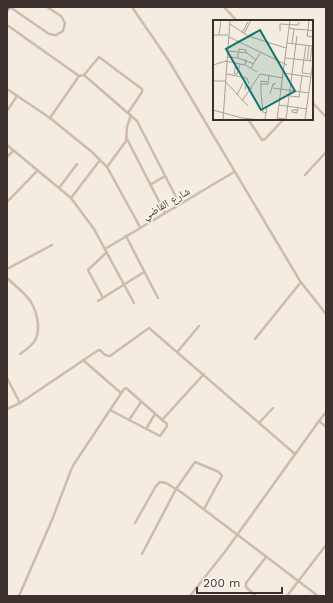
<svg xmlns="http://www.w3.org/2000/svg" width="333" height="603" viewBox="0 0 333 603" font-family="'Work Sans','Noto Naskh Arabic',sans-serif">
	<rect width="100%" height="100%" fill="#f4ebe1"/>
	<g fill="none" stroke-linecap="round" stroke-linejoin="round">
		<g stroke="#cdbbac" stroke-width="2.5">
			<polyline points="10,7 49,34 56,35 63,31 65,23 61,16 47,7"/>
			<polyline points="132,7 169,61 300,281 326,314"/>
			<polyline points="224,7 237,21"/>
			<polyline points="7,25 79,76"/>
			<polyline points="84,75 99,57 142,89 142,92 128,113"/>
			<polyline points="7,89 50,118 79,76 84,75 137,121 176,197 175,208"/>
			<polyline points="312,102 326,117"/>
			<polyline points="7,111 17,96"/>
			<polyline points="50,118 92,152 107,167 140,227"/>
			<polyline points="248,119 262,140"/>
			<polyline points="127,139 165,213"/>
			<polyline points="262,140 265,139 284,119"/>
			<polyline points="7,145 71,198 100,160"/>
			<polyline points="7,157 13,151"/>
			<polyline points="107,167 126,141 127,127 131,115"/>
			<polyline points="305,175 326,152"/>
			<polyline points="150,185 165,176"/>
			<polyline points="59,188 77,164"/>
			<polyline points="71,198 94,229 134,303"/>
			<polyline points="7,202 37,171"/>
			<polyline points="126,236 158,298"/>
			<polyline points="105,249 234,172"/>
			<polyline points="7,269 52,245"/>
			<path d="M7,278C24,294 35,299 38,324C39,340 33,345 20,354"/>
			<polyline points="103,298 88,270 107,252"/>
			<polyline points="98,301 144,272"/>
			<polyline points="255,339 301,282"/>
			<polyline points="178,351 199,326"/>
			<polyline points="83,360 121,393"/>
			<polyline points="7,378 20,403"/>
			<polyline points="7,409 20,403 97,351 100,350 105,355 110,356 149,328 295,454"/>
			<polyline points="129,420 141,402"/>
			<polyline points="162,420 204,374"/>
			<polyline points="319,421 326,412"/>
			<polyline points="259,423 273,408"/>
			<polyline points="146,429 155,414"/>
			<polyline points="135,523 156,486 160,482 166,483 181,492 318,596"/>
			<polyline points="142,554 176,489 195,462 219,472 222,476 204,509"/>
			<polyline points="19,596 52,520 71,470 74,464 124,389 126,388 167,424 167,426 160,436 110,410"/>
			<polyline points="190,596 227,549 319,421 326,427"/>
			<polyline points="256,596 246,587 246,583 266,557"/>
			<polyline points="287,596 326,545"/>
		</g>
		<polyline stroke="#a18a7d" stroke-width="3.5" points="7,10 9,7"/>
	</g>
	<g text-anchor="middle" stroke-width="3" stroke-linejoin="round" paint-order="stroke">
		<g font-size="11" fill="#3b302b" stroke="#fbf5ee">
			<text transform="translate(166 203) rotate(-30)" y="4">شارع القاضي</text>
		</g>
	</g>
	<g transform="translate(213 20)">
		<rect width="100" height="100" fill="#f4ebe1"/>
		<path fill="none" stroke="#aaa098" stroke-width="1" d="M96,0L95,10L100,11M17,4L35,16L73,28M76,8L81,9L79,23M81,9L95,10L94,16L100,17M67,11V4L85,5L86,2M29,13L35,2M31,14L38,0M0,15H15M6,15L8,0M16,17L74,45M74,23L100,26M93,25L89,53L98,54M15,31L34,33L43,40M26,32V29L33,30V33M15,37L25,38V33M25,38L41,44M72,38L100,41M94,40L96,26M97,41L99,26M23,44L21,54H24L27,44M0,45L13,41L32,45L33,39M32,45L44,52M38,48L47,33M70,53L77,0M14,54L34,58L36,64M0,61H12L35,86M48,64H55L56,55M60,68L96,73M32,70L33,65L39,69M57,74L60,64H63M24,75L30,63M77,76L86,77L89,56M29,81L47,54L70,58M66,85L94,89M0,90L29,98L48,100M84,90H79V92L84,93V92L85,88M53,93L50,92L48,72V61L54,62M65,98L73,99L84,16M10,100L17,0M52,100L54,86M64,100L70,53L98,57M92,100L100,41"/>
		<path fill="#0f766e" fill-opacity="0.15" stroke="#0f766e" stroke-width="2" d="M47,10L82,71L48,90L13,29Z"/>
		<rect width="100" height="100" fill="none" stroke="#3b302b" stroke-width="2"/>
	</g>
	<rect width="333" height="603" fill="none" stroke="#3b302b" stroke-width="16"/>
	<path d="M197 587v6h85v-6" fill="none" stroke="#3b302b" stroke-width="2"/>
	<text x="203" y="587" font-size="12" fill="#3b302b" stroke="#fbf5ee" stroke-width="3" paint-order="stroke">200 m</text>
</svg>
